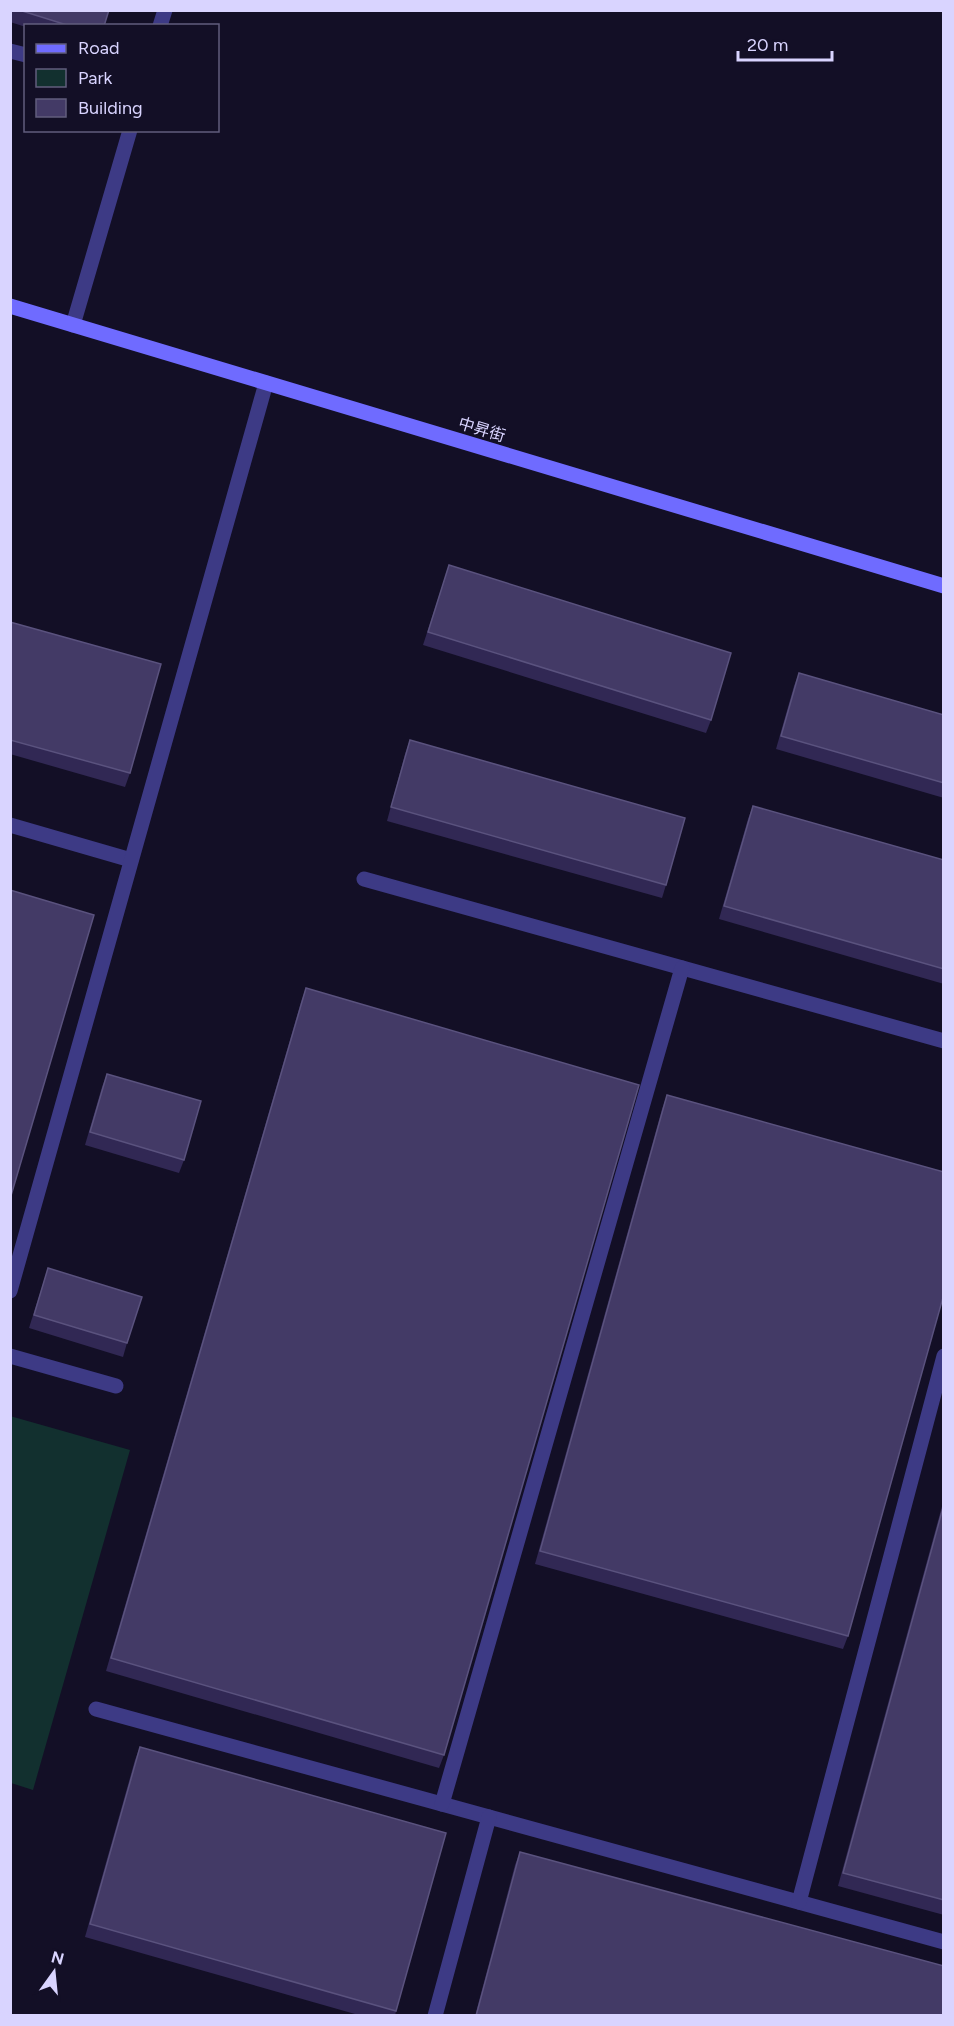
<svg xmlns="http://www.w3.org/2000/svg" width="954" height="2026" viewBox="0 0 954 2026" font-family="Figtree,'Noto Sans SC',sans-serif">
	<rect width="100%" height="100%" fill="#130f26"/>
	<polygon fill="#12302f" points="10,1416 130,1450 33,1790 11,1783"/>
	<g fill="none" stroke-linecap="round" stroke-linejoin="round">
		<g stroke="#3d3a85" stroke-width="15">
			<polyline points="160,26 165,10"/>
			<polyline points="10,51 26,55"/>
			<polyline points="73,325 130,130"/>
			<polyline points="10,825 131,860"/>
			<polyline points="364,879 944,1041"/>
			<polyline points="10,1291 266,383"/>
			<polyline points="10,1356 116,1386"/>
			<polyline points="96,1709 944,1942"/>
			<polyline points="442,1804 682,968"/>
			<polyline points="799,1902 944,1356"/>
			<polyline points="435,2016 489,1817"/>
		</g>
		<polyline stroke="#6f6bff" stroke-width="15" points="10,306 944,586"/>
	</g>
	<g fill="#312854">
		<polygon points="10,10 109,10 104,26 26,26 26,27 10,22"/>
		<polygon points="449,565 711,720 706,733 423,645"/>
		<polygon points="10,622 130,773 125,787 10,754"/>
		<polygon points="799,673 944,715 944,798 776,749 794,686"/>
		<polygon points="410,740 666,885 662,898 387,821 405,754"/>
		<polygon points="753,806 944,860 944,984 719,919 748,819"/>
		<polygon points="306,988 444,1755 439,1768 106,1671 301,1002"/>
		<polygon points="107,1074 184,1160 179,1173 85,1145 102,1087"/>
		<polygon points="667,1095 848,1636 843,1649 535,1564 662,1109"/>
		<polygon points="48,1268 127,1343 123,1357 29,1328"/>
		<polygon points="944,1499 944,1915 838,1886"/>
		<polygon points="140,1747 396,2011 395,2016 362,2016 85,1937 135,1760"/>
		<polygon points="520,1852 944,2016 475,2016 515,1865"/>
	</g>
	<g fill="#433a66" stroke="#5a527e" stroke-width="1.5">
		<polygon points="19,10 109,10 104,26 70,26"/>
		<polygon points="449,565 731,653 711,720 428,632"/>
		<polygon points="10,622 161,664 130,773 10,740"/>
		<polygon points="799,673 944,715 944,783 781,736"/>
		<polygon points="410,740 685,818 666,885 391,807"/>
		<polygon points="753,806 944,860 944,969 724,906"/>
		<polygon points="10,890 94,915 10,1199"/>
		<polygon points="306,988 639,1085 444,1755 111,1658"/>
		<polygon points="107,1074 201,1101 184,1160 90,1132"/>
		<polygon points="667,1095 944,1172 944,1294 848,1636 540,1551"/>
		<polygon points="48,1268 142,1297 127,1343 34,1315"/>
		<polygon points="944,1504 944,1900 843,1873"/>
		<polygon points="140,1747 446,1833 396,2011 90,1924"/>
		<polygon points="520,1852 944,1966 944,2016 476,2016"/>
	</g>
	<g text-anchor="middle" stroke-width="4.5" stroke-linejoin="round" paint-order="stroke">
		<g font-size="16" fill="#d9d4ff" stroke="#130f26">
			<text transform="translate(482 429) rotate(17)" y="6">中昇街</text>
		</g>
	</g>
	<rect width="954" height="2026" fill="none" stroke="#d9d4ff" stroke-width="24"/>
	<rect x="24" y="24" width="195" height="108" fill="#130f26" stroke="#625e7d" stroke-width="1.5"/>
	<rect x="36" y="44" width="30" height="9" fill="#6f6bff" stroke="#625e7d" stroke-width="1.5"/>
	<text x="78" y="54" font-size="18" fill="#d9d4ff">Road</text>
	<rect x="36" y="69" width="30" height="18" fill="#12302f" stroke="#625e7d" stroke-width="1.5"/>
	<text x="78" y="84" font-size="18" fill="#d9d4ff">Park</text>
	<rect x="36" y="99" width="30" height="18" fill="#433a66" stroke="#625e7d" stroke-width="1.5"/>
	<text x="78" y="114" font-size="18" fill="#d9d4ff">Building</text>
	<g transform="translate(54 1972) rotate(15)" stroke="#130f26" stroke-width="4.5" paint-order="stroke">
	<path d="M0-4.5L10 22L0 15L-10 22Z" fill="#d9d4ff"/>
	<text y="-9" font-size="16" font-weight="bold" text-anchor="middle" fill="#d9d4ff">N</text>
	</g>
	<path d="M738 51v9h94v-9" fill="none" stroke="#d9d4ff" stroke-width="3"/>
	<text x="747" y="51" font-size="18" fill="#d9d4ff" stroke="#130f26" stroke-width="4.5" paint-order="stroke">20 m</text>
</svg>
